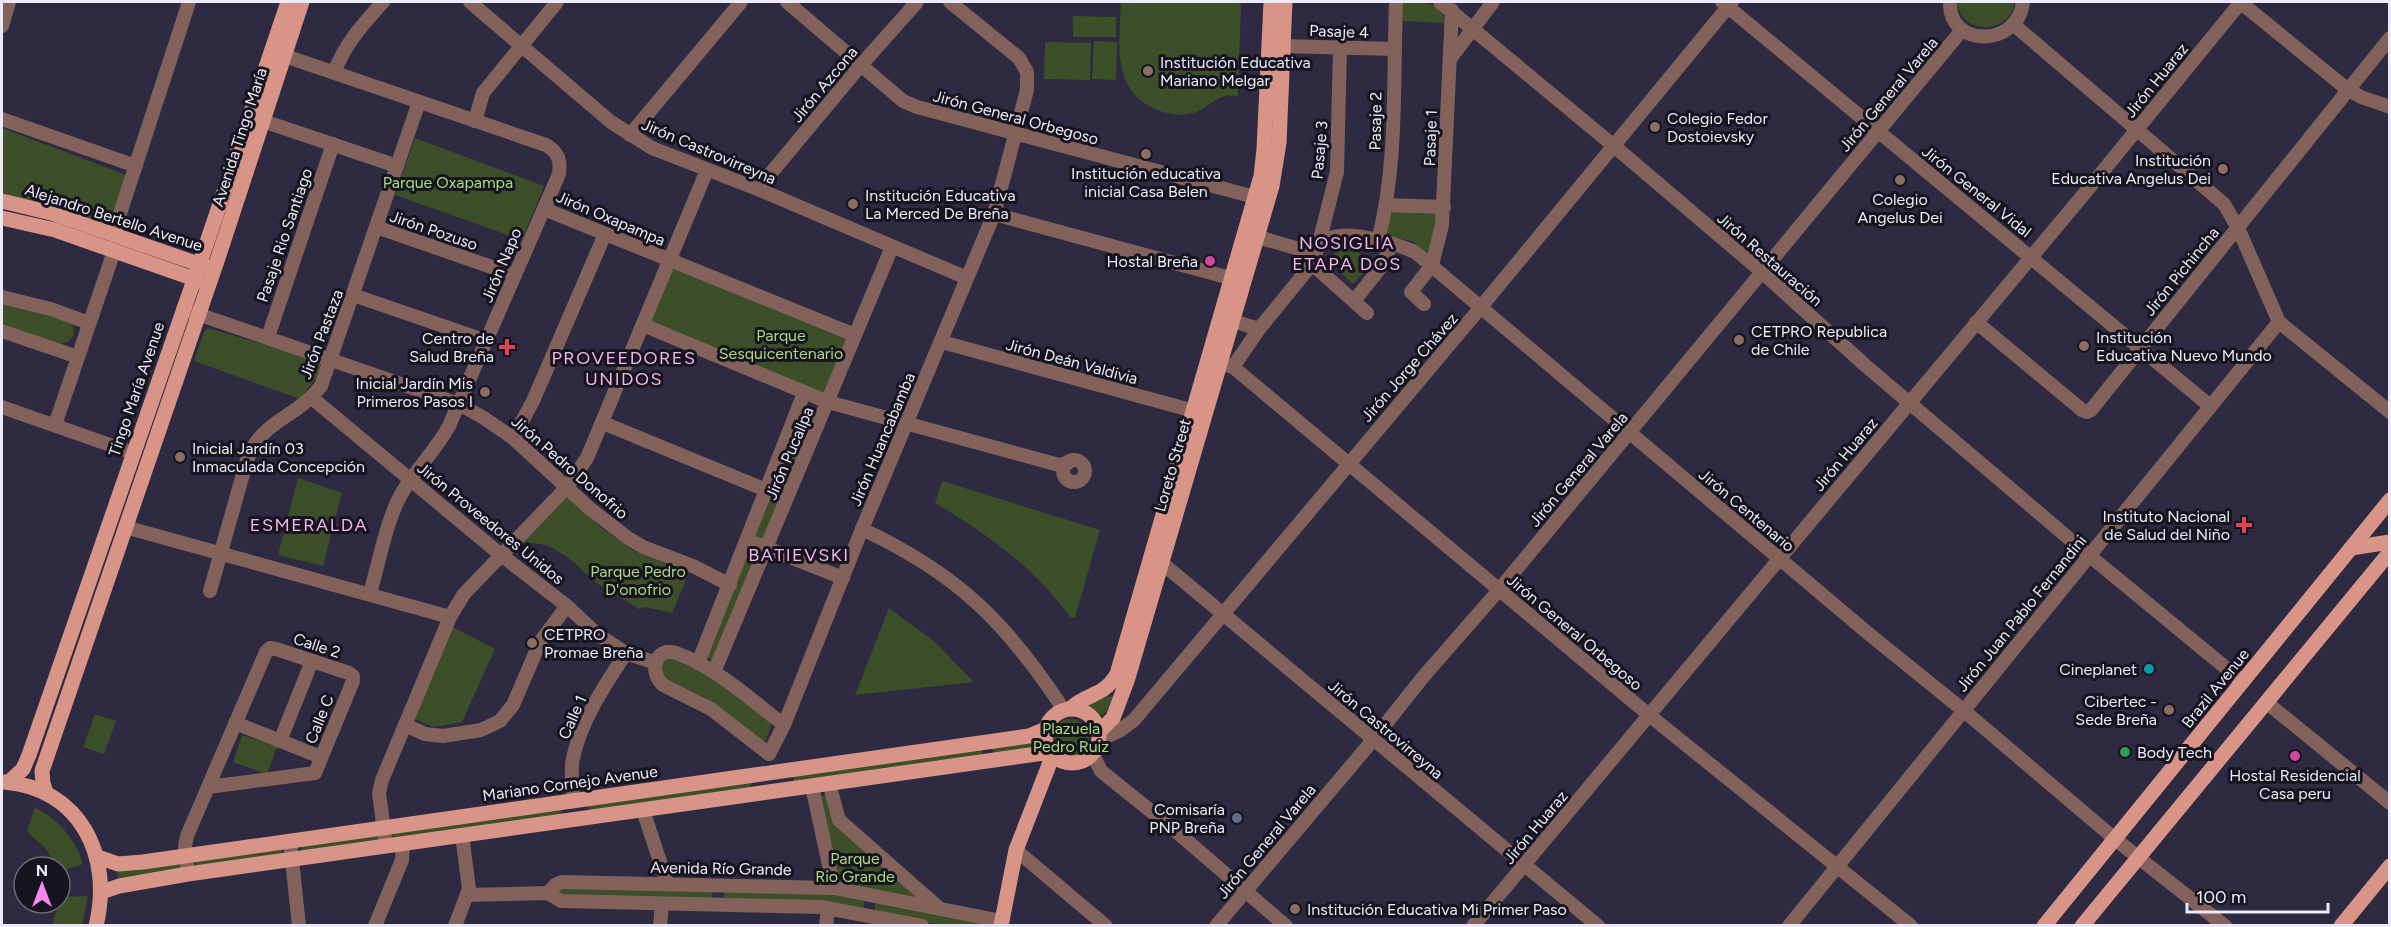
<svg xmlns="http://www.w3.org/2000/svg" width="2391" height="927" viewBox="0 0 2391 927" font-family="Figtree,sans-serif">
	<rect width="100%" height="100%" fill="#2d2a42"/>
	<g fill="#3c4f29">
		<path d="M1121,2H1241L1238,96C1235,96 1229,95 1225,96C1217,97 1204,110 1193,113C1179,117 1161,113 1149,106C1111,84 1120,38 1121,2Z"/>
		<path d="M1402,2C1423,2 1441,0 1446,23L1402,21Z"/>
		<path d="M1957,2H2015C2010,35 1961,36 1957,2Z"/>
		<polygon points="1073,16 1116,17 1116,37 1073,37"/>
		<polygon points="1094,41 1117,42 1116,80 1092,79"/>
		<polygon points="1045,42 1091,43 1090,80 1044,79"/>
		<polygon points="2,128 129,176 111,223 104,225 2,194"/>
		<polygon points="415,138 544,186 522,240 395,195"/>
		<polygon points="1390,209 1439,212 1429,254 1412,241 1384,236"/>
		<polygon points="1346,241 1371,264 1353,284 1328,261"/>
		<polygon points="672,266 849,339 826,396 650,321"/>
		<polygon points="2,299 73,323 74,335 68,342 59,344 2,324"/>
		<polygon points="208,328 323,362 316,378 300,399 194,361 204,332"/>
		<polygon points="804,408 817,414 767,541 753,535"/>
		<polygon points="298,478 342,493 323,566 278,555"/>
		<path d="M942,481L1100,530L1075,618L1070,617C1034,567 987,534 935,503Z"/>
		<polygon points="564,492 599,526 634,551 689,573 672,613 645,607 639,609 598,584 570,559 554,549 545,545 521,541"/>
		<polygon points="748,545 762,551 715,662 702,656"/>
		<polygon points="889,608 935,642 974,682 855,695"/>
		<polygon points="449,625 495,649 462,722 433,727 413,718"/>
		<polygon points="666,653 696,663 773,720 764,745 704,697 661,677 660,666"/>
		<polygon points="1114,696 1106,712 1100,716 1087,707 1080,705 1083,700"/>
		<polygon points="95,714 116,721 104,754 83,747"/>
		<circle cx="1070" cy="738" r="19"/>
		<polygon points="242,735 277,747 267,774 233,762"/>
		<polygon points="1034,737 1035,749 994,754 991,744"/>
		<polygon points="983,745 982,756 794,781 792,769"/>
		<polygon points="758,773 750,787 591,810 588,808 587,801"/>
		<polygon points="827,795 833,820 923,899 838,885 816,797"/>
		<polygon points="561,804 562,812 559,815 393,839 391,825"/>
		<path d="M35,807C58,820 76,839 83,864L60,872V867H56L47,850L27,831Z"/>
		<polygon points="381,826 384,840 302,851 300,838"/>
		<polygon points="282,845 283,851 280,855 196,867 194,854"/>
		<polygon points="181,854 182,869 118,878 115,868"/>
		<polygon points="566,887 712,889 712,902 559,895 559,891"/>
		<polygon points="724,888 812,891 865,897 863,911 724,900"/>
		<polygon points="88,896 82,925 52,925 61,897"/>
		<polygon points="875,903 987,922 986,925 942,925 875,913"/>
	</g>
	<g fill="none" stroke-linecap="round" stroke-linejoin="round">
		<g stroke="#83625b" stroke-width="14">
			<polyline points="470,2 611,122 652,148 760,190 967,278"/>
			<polyline points="787,2 903,101 917,107 1266,200"/>
			<polyline points="1440,2 1614,146 1762,272 1866,366 2079,547 2243,682"/>
			<polyline points="1722,2 2210,406"/>
			<path d="M1950,2C1948,48 2018,48 2023,2"/>
			<polyline points="2240,2 2347,89 2361,97 2390,107"/>
			<polyline points="2013,24 2224,204 2238,228 2279,322 2390,412"/>
			<polyline points="2,26 9,2"/>
			<polyline points="1283,46 1394,49"/>
			<path d="M285,56L546,145C558,152 561,160 559,174L449,426C436,450 417,468 403,491C387,517 379,563 370,593"/>
			<polyline points="1450,59 1493,2"/>
			<path d="M334,72C346,43 362,25 383,2"/>
			<polyline points="2,119 136,166"/>
			<polyline points="263,121 397,166"/>
			<polyline points="475,121 483,93 557,2"/>
			<polyline points="630,135 741,2"/>
			<polyline points="760,190 771,173 861,65 917,2"/>
			<polyline points="1387,205 1444,207"/>
			<polyline points="544,209 855,335"/>
			<polyline points="994,214 1241,281"/>
			<polyline points="376,227 515,275"/>
			<polyline points="113,235 189,2"/>
			<polyline points="1258,237 1316,254"/>
			<path d="M1378,241C1398,163 1393,81 1396,2"/>
			<path d="M1318,247C1323,243 1328,239 1334,237C1353,231 1397,244 1415,252L1869,634L1963,710L2115,839L2225,926"/>
			<polyline points="1312,264 1367,313"/>
			<polyline points="353,295 487,341"/>
			<polyline points="2,297 51,309 89,323"/>
			<polyline points="1354,301 1381,267 1392,244"/>
			<polyline points="1424,304 1411,292 1432,265 1442,225 1452,10"/>
			<polyline points="183,309 459,404 484,418 513,438 589,508 628,538 643,547 693,566 730,585"/>
			<polyline points="1233,321 1259,329 1312,264 1318,247 1337,172 1340,48"/>
			<polyline points="1976,322 2082,410 2087,412 2091,410 2390,38"/>
			<polyline points="643,325 828,402 1059,465 1068,463"/>
			<polyline points="2,331 78,357"/>
			<polyline points="268,337 333,144"/>
			<polyline points="942,342 1194,411"/>
			<polyline points="1221,363 1233,367 1649,715 1911,926"/>
			<polyline points="1233,367 1259,329"/>
			<polyline points="312,398 501,555 567,606 597,634 626,653 656,663"/>
			<polyline points="2,407 133,453"/>
			<polyline points="603,423 766,490"/>
			<polyline points="55,425 111,260"/>
			<polyline points="513,438 533,401 605,234"/>
			<circle cx="1074" cy="471" r="11"/>
			<polyline points="125,527 450,617"/>
			<path d="M862,529C958,574 1006,622 1064,710"/>
			<polyline points="747,540 843,578"/>
			<polyline points="1154,561 1163,564 1598,926"/>
			<path d="M210,591L247,460C263,418 296,419 321,386L419,102"/>
			<polyline points="698,663 804,393"/>
			<polyline points="714,672 892,247"/>
			<polyline points="2266,702 2390,803"/>
			<polyline points="235,723 321,757"/>
			<polyline points="405,725 425,734 443,736 481,730 500,721 513,705 540,642 567,606"/>
			<polyline points="1099,740 1119,731 1134,720 1481,307 1732,2"/>
			<polyline points="280,741 312,661"/>
			<polyline points="1094,751 1095,759 1101,771 1178,833 1286,926"/>
			<polyline points="769,754 784,725 862,529 994,214 1027,90 1027,72 1019,58 950,2"/>
			<path d="M769,754L711,709L663,685C649,673 654,646 676,653C716,667 750,699 784,725"/>
			<polyline points="829,783 839,820 939,908"/>
			<polyline points="812,786 834,888"/>
			<path d="M573,801C573,787 570,772 573,758C581,720 605,685 626,653"/>
			<polyline points="643,810 667,883"/>
			<polyline points="290,841 299,926"/>
			<polyline points="386,846 379,793 382,780 450,617 464,594 567,487 587,458 707,170"/>
			<polyline points="1016,850 1106,926"/>
			<polyline points="188,874 185,846 187,836 266,652 270,648 276,649 349,673 353,676 353,681 315,773 208,787"/>
			<polyline points="548,893 555,885 562,882 834,888 1002,921"/>
			<polyline points="468,895 548,893 561,901 821,907 922,926"/>
			<polyline points="375,926 402,860 403,844"/>
			<polyline points="455,926 469,889 462,835"/>
			<polyline points="660,926 662,904"/>
			<polyline points="826,926 828,908"/>
			<polyline points="1216,926 1373,740 1423,677 1499,590 1962,30"/>
			<polyline points="1473,926 2094,182 2241,2"/>
			<polyline points="1789,926 2279,322"/>
		</g>
		<g stroke="#d89587" stroke-width="15">
			<polyline points="2,201 51,213 207,267"/>
			<polyline points="2,218 55,230 203,282"/>
			<polyline points="2351,548 2390,542"/>
			<path d="M1070,709C1087,692 1103,698 1117,674L1261,176L1264,149L1271,2"/>
			<circle cx="1072" cy="736" r="27"/>
			<polyline points="1099,732 1113,718 1128,678 1272,186 1279,143 1285,2"/>
			<path d="M4,782C81,788 113,857 96,926"/>
			<polyline points="9,782 23,769 29,755 203,254 288,2"/>
			<polyline points="46,793 43,783 42,771 218,258 302,2"/>
			<polyline points="98,857 118,864 143,862 1029,736 1046,729"/>
			<polyline points="102,892 119,886 188,874 1051,752"/>
			<polyline points="1001,926 1016,850 1049,765 1051,753"/>
			<polyline points="2044,926 2390,500"/>
			<polyline points="2082,926 2390,552"/>
			<polyline points="2341,926 2390,866"/>
		</g>
	</g>
	<g fill="#8d6e63" stroke="#16141f" stroke-width="2">
		<circle cx="1148" cy="71" r="6"/>
		<circle cx="1655" cy="127" r="6"/>
		<circle cx="1146" cy="154" r="6"/>
		<circle cx="2223" cy="169" r="6"/>
		<circle cx="1900" cy="180" r="6"/>
		<circle cx="853" cy="204" r="6"/>
		<circle cx="1739" cy="340" r="6"/>
		<circle cx="2084" cy="346" r="6"/>
		<circle cx="485" cy="392" r="6"/>
		<circle cx="180" cy="457" r="6"/>
		<circle cx="532" cy="643" r="6"/>
		<circle cx="2169" cy="710" r="6"/>
		<circle cx="1295" cy="909" r="6"/>
	</g>
	<g fill="#d1479c" stroke="#16141f" stroke-width="2">
		<circle cx="1210" cy="261" r="6"/>
		<circle cx="2295" cy="756" r="6"/>
	</g>
	<g fill="#e0444e" stroke="#16141f" stroke-width="2">
		<path d="M504 338h6v6h6v6h-6v6h-6v-6h-6v-6h6z"/>
		<path d="M2241 516h6v6h6v6h-6v6h-6v-6h-6v-6h6z"/>
	</g>
	<circle fill="#0f9aa8" stroke="#16141f" stroke-width="2" cx="2149" cy="669" r="6"/>
	<circle fill="#2e9e5b" stroke="#16141f" stroke-width="2" cx="2125" cy="752" r="6"/>
	<circle fill="#5c6f8a" stroke="#16141f" stroke-width="2" cx="1237" cy="818" r="6"/>
	<g text-anchor="middle" stroke-width="6" stroke-linejoin="round" paint-order="stroke">
		<g font-size="16" fill="#ebeafa" stroke="#16141f">
			<text transform="translate(1339 31) rotate(2)" y="6">Pasaje 4</text>
			<text transform="translate(2156 80) rotate(-51)" y="6">Jirón Huaraz</text>
			<text transform="translate(824 84) rotate(-50)" y="6">Jirón Azcona</text>
			<text transform="translate(1888 94) rotate(-50)" y="6">Jirón General Varela</text>
			<text transform="translate(1016 117) rotate(15)" y="6">Jirón General Orbegoso</text>
			<text transform="translate(1375 121) rotate(-89)" y="6">Pasaje 2</text>
			<text transform="translate(239 137) rotate(-72)" y="6">Avenida Tingo María</text>
			<text transform="translate(1430 138) rotate(-88)" y="6">Pasaje 1</text>
			<text transform="translate(1319 150) rotate(-85)" y="6">Pasaje 3</text>
			<text transform="translate(709 151) rotate(23)" y="6">Jirón Castrovirreyna</text>
			<text transform="translate(1977 191) rotate(39)" y="6">Jirón General Vidal</text>
			<text transform="translate(114 217) rotate(18)" y="6">Alejandro Bertello Avenue</text>
			<text transform="translate(611 218) rotate(23)" y="6">Jirón Oxapampa</text>
			<text transform="translate(434 230) rotate(19)" y="6">Jirón Pozuso</text>
			<text transform="translate(284 235) rotate(-71)" y="6">Pasaje Rio Santiago</text>
			<text transform="translate(1770 259) rotate(41)" y="6">Jirón Restauración</text>
			<text transform="translate(501 265) rotate(-67)" y="6">Jirón Napo</text>
			<text transform="translate(2181 271) rotate(-51)" y="6">Jirón Pichincha</text>
			<text transform="translate(321 334) rotate(-69)" y="6">Jirón Pastaza</text>
			<text transform="translate(1072 361) rotate(15)" y="6">Jirón Deán Valdivia</text>
			<text transform="translate(1409 367) rotate(-49)" y="6">Jirón Jorge Chávez</text>
			<text transform="translate(136 389) rotate(-71)" y="6">Tingo María Avenue</text>
			<text transform="translate(882 439) rotate(-67)" y="6">Jirón Huancabamba</text>
			<text transform="translate(789 453) rotate(-67)" y="6">Jirón Pucallpa</text>
			<text transform="translate(1845 454) rotate(-50)" y="6">Jirón Huaraz</text>
			<text transform="translate(1172 465) rotate(-74)" y="6">Loreto Street</text>
			<text transform="translate(570 467) rotate(41)" y="6">Jirón Pedro Donofrio</text>
			<text transform="translate(1578 469) rotate(-50)" y="6">Jirón General Varela</text>
			<text transform="translate(1747 510) rotate(40)" y="6">Jirón Centenario</text>
			<text transform="translate(491 523) rotate(39)" y="6">Jirón Proveedores Unidos</text>
			<text transform="translate(2021 613) rotate(-51)" y="6">Jirón Juan Pablo Fernandini</text>
			<text transform="translate(1575 632) rotate(40)" y="6">Jirón General Orbegoso</text>
			<text transform="translate(317 645) rotate(18)" y="6">Calle 2</text>
			<text transform="translate(2215 688) rotate(-51)" y="6">Brazil Avenue</text>
			<text transform="translate(572 717) rotate(-66)" y="6">Calle 1</text>
			<text transform="translate(319 719) rotate(-68)" y="6">Calle C</text>
			<text transform="translate(1386 729) rotate(40)" y="6">Jirón Castrovirreyna</text>
			<text transform="translate(570 783) rotate(-8)" y="6">Mariano Cornejo Avenue</text>
			<text transform="translate(1535 827) rotate(-50)" y="6">Jirón Huaraz</text>
			<text transform="translate(1266 841) rotate(-50)" y="6">Jirón General Varela</text>
			<text transform="translate(721 868) rotate(1)" y="6">Avenida Río Grande</text>
		</g>
		<g font-size="16" fill="#ebeafa" stroke="#16141f" text-anchor="start">
			<text x="1160" y="68">Institución Educativa<tspan x="1160" dy="18">Mariano Melgar</tspan></text>
			<text x="1667" y="124">Colegio Fedor<tspan x="1667" dy="18">Dostoievsky</tspan></text>
			<text x="2211" y="166" text-anchor="end">Institución<tspan x="2211" dy="18">Educativa Angelus Dei</tspan></text>
			<text x="1146" y="179" text-anchor="middle">Institución educativa<tspan x="1146" dy="18">inicial Casa Belen</tspan></text>
			<text x="865" y="201">Institución Educativa<tspan x="865" dy="18">La Merced De Breña</tspan></text>
			<text x="1900" y="205" text-anchor="middle">Colegio<tspan x="1900" dy="18">Angelus Dei</tspan></text>
			<text x="1198" y="267" text-anchor="end">Hostal Breña</text>
			<text x="1751" y="337">CETPRO Republica<tspan x="1751" dy="18">de Chile</tspan></text>
			<text x="2096" y="343">Institución<tspan x="2096" dy="18">Educativa Nuevo Mundo</tspan></text>
			<text x="494" y="344" text-anchor="end">Centro de<tspan x="494" dy="18">Salud Breña</tspan></text>
			<text x="473" y="389" text-anchor="end">Inicial Jardín Mis<tspan x="473" dy="18">Primeros Pasos I</tspan></text>
			<text x="192" y="454">Inicial Jardín 03<tspan x="192" dy="18">Inmaculada Concepción</tspan></text>
			<text x="2230" y="522" text-anchor="end">Instituto Nacional<tspan x="2230" dy="18">de Salud del Niño</tspan></text>
			<text x="544" y="640">CETPRO<tspan x="544" dy="18">Promae Breña</tspan></text>
			<text x="2137" y="675" text-anchor="end">Cineplanet</text>
			<text x="2157" y="707" text-anchor="end">Cibertec -<tspan x="2157" dy="18">Sede Breña</tspan></text>
			<text x="2137" y="758">Body Tech</text>
			<text x="2295" y="781" text-anchor="middle">Hostal Residencial<tspan x="2295" dy="18">Casa peru</tspan></text>
			<text x="1225" y="815" text-anchor="end">Comisaría<tspan x="1225" dy="18">PNP Breña</tspan></text>
			<text x="1307" y="915">Institución Educativa Mi Primer Paso</text>
		</g>
		<g font-size="16" fill="#acda7e" stroke="#16141f">
			<text x="448" y="188">Parque Oxapampa</text>
			<text x="781" y="341">Parque<tspan x="781" dy="18">Sesquicentenario</tspan></text>
			<text x="638" y="577">Parque Pedro<tspan x="638" dy="18">D'onofrio</tspan></text>
			<text x="1071" y="734">Plazuela<tspan x="1071" dy="18">Pedro Ruiz</tspan></text>
			<text x="855" y="864">Parque<tspan x="855" dy="18">Rio Grande</tspan></text>
		</g>
		<g font-size="18" letter-spacing="1.5" fill="#f4b6ec" stroke="#16141f">
			<text x="1347" y="249">NOSIGLIA<tspan x="1347" dy="21">ETAPA DOS</tspan></text>
			<text x="624" y="364">PROVEEDORES<tspan x="624" dy="21">UNIDOS</tspan></text>
			<text x="309" y="531">ESMERALDA</text>
			<text x="799" y="561">BATIEVSKI</text>
		</g>
	</g>
	<rect width="2391" height="927" fill="none" stroke="#ebeafa" stroke-width="6"/>
	<g transform="translate(42 885)"><circle r="28" fill="#16141f" stroke="#6b6a77" stroke-width="1.5"/>
	<path d="M0-4.5L10 22L0 15L-10 22Z" fill="#f788eb"/>
	<text y="-9" font-size="16" font-weight="bold" text-anchor="middle" fill="#ebeafa">N</text>
	</g>
	<path d="M2187 903v9h141v-9" fill="none" stroke="#ebeafa" stroke-width="3"/>
	<text x="2196" y="903" font-size="18" fill="#ebeafa" stroke="#16141f" stroke-width="4.5" paint-order="stroke">100 m</text>
</svg>
